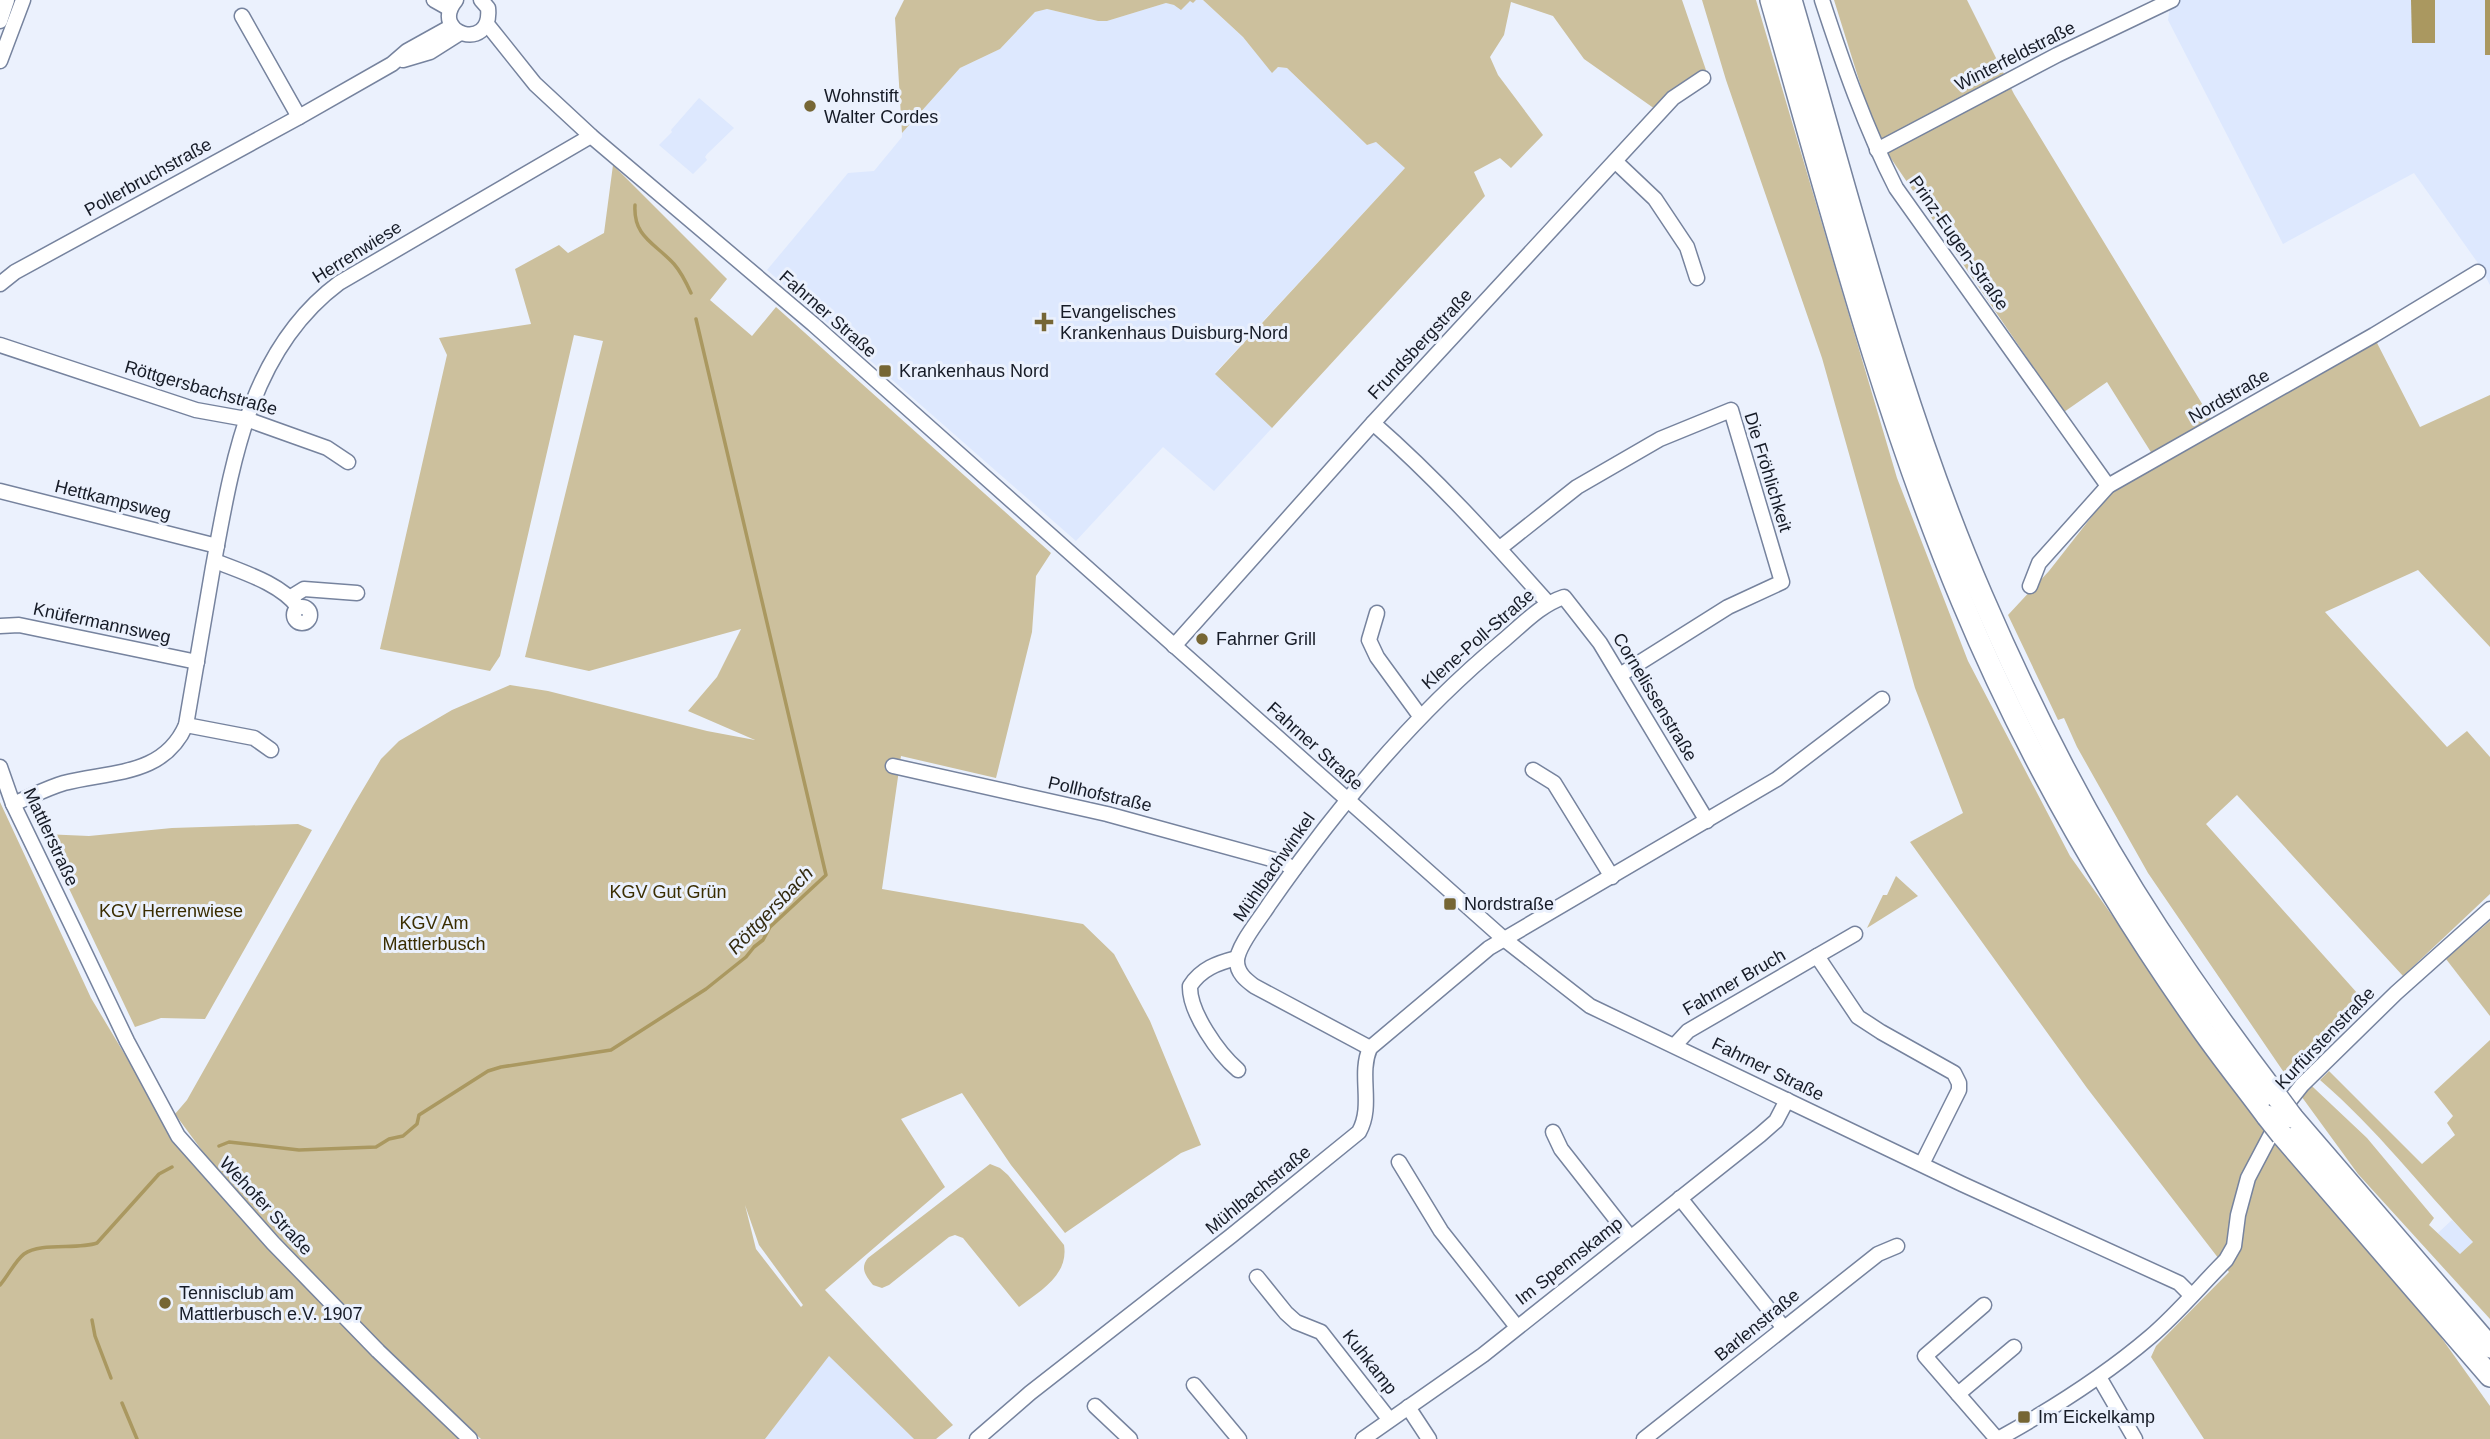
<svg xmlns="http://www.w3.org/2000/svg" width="2490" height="1439" viewBox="0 0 2490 1439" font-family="Arial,sans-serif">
	<rect width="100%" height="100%" fill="#ebf1fd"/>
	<g fill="#dde8fe">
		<polygon points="1196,0 1203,0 1243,37 1272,72 1278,67 1287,68 1367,145 1376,142 1405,168 1215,373 1272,428 1214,491 1163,447 1076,541 767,270 848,173 874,171 902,137 902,133 960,68 1000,49 1035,12 1047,9 1098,21 1107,21 1166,3 1175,5 1190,1 1193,3"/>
		<polygon points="2171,0 2490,0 2490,285 2480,266 2414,173 2283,244 2168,20"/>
		<polygon points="699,98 734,128 707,154 705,157 707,160 693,174 659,145 672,132 671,130"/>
		<polygon points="2452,1220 2473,1242 2460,1255 2438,1233"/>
		<polygon points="829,1355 914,1439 765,1439"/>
	</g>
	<g fill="#ccc09d" fill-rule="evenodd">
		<polygon points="904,0 1196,0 1193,3 1190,1 1181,10 1174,5 1166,3 1107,21 1098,21 1047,9 1035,12 1000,49 960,68 902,133 895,18"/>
		<polygon points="1203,0 1682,0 1707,73 1680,85 1655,109 1584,59 1553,16 1511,2 1504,35 1490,57 1498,75 1543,135 1511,168 1500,158 1474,172 1485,196 1272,428 1215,374 1405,168 1376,142 1367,145 1287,68 1278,67 1272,73 1243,37"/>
		<polygon points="1702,0 1756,0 1897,478 1968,661 2070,856 2272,1141 2438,1333 2490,1406 2490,1439 2204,1439 2151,1357 2156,1346 2229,1272 2087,1088 1910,842 1963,813 1915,688 1822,358 1726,80"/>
		<path d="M1834,0H1967L2014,94L2218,430L2375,339L2420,427L2490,395V647L2418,570L2325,612L2447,747L2467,731L2490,757V894L2403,976L2237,795L2206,824L2367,1004L2297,1072L2367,1138L2434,1218L2429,1225L2460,1254L2473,1242C2422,1188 2376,1128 2320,1080L2329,1071L2422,1164L2455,1135L2447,1123L2453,1116L2434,1092L2490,1040V1319L2358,1174L2285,1074L2148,873L2077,747L2064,718L2058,720L2008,615L2049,571L2111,492L2159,465L2107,382L2064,412L1877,138Z"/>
		<path d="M613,165L727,279L710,300L752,336L776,307L1051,553L1036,576L1032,632L996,778L901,756L882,889L1083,924L1114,954L1150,1021L1201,1145L1181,1153L1065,1233L1011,1165L962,1093L901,1119L945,1187L825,1290L953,1425L936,1439H914L829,1356L765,1439H481L453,1415L352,1314L220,1175L175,1114L187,1100L353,806L381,759L399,741L452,710L510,685L548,691L707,731L755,740L688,711L717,677L741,629L589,671L525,657L603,341L574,335L500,656L490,671L380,649L447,355L439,338L531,324L515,269L559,245L568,253L604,233ZM745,1205L759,1245L803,1305L801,1307L756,1249Z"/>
		<polygon points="0,802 91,998 161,1115 467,1439 0,1439"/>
		<polygon points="298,824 312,830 205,1019 161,1018 135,1027 43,834 89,836 172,828"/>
		<polygon points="1896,876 1918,896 1867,928 1883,895 1887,895"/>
		<polygon points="2490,921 2490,1016 2446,959"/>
		<path d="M990,1164L1000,1168L1008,1175L1064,1245C1069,1275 1040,1291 1019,1307L963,1238L955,1235L949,1237L889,1285L882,1288L873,1285C865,1275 860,1268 868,1258Z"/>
	</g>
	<g fill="#aa9860">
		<polygon points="2411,0 2435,0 2435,43 2412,43"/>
		<rect x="2485" y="0" width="5" height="55"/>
	</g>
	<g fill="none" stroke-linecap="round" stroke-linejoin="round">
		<g stroke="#aa9860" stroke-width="3.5">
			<path d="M635,205C633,237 655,243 674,264C681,272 686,282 691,293"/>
			<polyline points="219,1146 229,1142 299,1150 376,1147 389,1139 403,1136 417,1124 419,1115 488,1071 501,1067 611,1050 706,989 746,957 754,947 763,940 770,927 826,875 696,319"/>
			<path d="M0,1285C8,1276 15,1261 24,1254C41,1242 77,1250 97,1243L159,1174L172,1167"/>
			<polyline points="92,1320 95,1336 111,1378"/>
			<polyline points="122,1403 137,1439"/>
		</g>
		<defs>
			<g id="minor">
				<polyline points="434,0 450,9"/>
				<path d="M456,0C428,34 493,53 488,8L481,0"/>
				<path d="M1822,0C1843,64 1865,127 1896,188L2108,486"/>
				<polyline points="242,16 299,117"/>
				<polyline points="0,21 7,0"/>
				<polyline points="487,24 535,84 591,136 813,324 1504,939 1590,1006 1962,1184 2179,1283 2191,1295"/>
				<polyline points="403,60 430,52 460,33"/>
				<polyline points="0,61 23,0"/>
				<polyline points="1877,150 2057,55 2172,0"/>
				<polyline points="1616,162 1655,199 1687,247 1697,278"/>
				<polyline points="0,284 15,272 299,117 392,64 407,51 452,26"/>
				<polyline points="0,345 196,410 246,419 327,448 348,462"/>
				<path d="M1373,423C1436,478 1492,540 1547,602"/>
				<polyline points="0,491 217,546"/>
				<polyline points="1500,548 1577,487 1660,439 1731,410 1782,582 1728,607 1620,675"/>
				<path d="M215,561C242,572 280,583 298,607"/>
				<polyline points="2030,586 2039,563 2108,486 2374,335 2478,272"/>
				<polyline points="291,597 304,589 357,593"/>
				<circle cx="302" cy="615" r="8"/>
				<polyline points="1377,613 1369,640 1377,657 1420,716"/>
				<polyline points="0,626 19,625 197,662"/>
				<polyline points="1174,646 1373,423 1673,98 1703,78"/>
				<polyline points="186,725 254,738 271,750"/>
				<polyline points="893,766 1107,814 1282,862 1294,869"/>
				<polyline points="0,767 13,804 73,928 127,1041 178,1136 273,1243 378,1351 470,1439"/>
				<polyline points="1533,770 1554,783 1612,877"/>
				<path d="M13,804C30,797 47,788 64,783C111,771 164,776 186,725C195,672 204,620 213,567C232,464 249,350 339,283L591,136"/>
				<polyline points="1817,956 1855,934"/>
				<path d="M1237,958C1217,963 1201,969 1190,986C1189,1012 1219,1054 1238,1070"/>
				<polyline points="1675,1045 1688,1031 1817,956 1858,1017 1881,1032 1954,1073 1959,1083 1959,1090 1922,1164"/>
				<path d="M1370,1048L1254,986C1246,980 1237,973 1237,961C1237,946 1260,919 1268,906C1336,808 1412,716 1504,640C1523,624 1540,605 1564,597L1600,643L1707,821"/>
				<polyline points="1553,1132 1561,1149 1630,1237"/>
				<polyline points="1399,1162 1441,1231 1517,1327"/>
				<polyline points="1680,1198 1783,1327"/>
				<polyline points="1257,1277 1286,1313 1296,1322 1321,1332 1389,1419"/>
				<polyline points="1984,1305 1925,1356 1997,1439"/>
				<polyline points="2099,1377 2135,1439"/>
				<polyline points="1194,1385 1239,1439"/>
				<polyline points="1958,1394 2014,1347"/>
				<polyline points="1095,1406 1130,1439"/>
				<polyline points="1408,1407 1429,1439"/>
				<path d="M977,1439L1030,1393L1231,1236L1359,1132C1374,1105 1358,1075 1370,1048L1489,948L1777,779L1882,699"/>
				<polyline points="1363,1439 1483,1355 1760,1135 1776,1121 1787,1100"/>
				<polyline points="1644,1439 1878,1254 1897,1246"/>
				<path d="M1998,1439C2052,1409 2103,1377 2150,1337C2177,1314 2201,1285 2226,1260L2234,1246L2238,1215L2248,1178L2287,1104L2302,1085L2396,993L2490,909"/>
			</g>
			<g id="highway">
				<path d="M1771,0C1829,202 1881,407 1962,601C2024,750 2105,891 2197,1022C2219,1054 2244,1085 2267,1116"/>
				<path d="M1791,0C1849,198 1900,407 1982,596C2032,712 2089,824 2158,929C2196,987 2236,1043 2278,1098"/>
				<polyline points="2292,1117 2490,1347"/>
				<polyline points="2282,1135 2490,1376"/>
			</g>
		</defs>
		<use href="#minor" stroke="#76839e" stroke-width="17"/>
		<use href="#highway" stroke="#76839e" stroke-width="24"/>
		<use href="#minor" stroke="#fff" stroke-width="14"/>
		<use href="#highway" stroke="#fff" stroke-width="21"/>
		<defs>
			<g id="highway-bridge">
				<polyline points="2278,1098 2292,1117"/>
				<polyline points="2267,1116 2282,1135"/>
			</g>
		</defs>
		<use href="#highway-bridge" stroke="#76839e" stroke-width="24" stroke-linecap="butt"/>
		<use href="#highway-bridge" stroke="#fff" stroke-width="21"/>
	</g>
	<g fill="#766634" stroke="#ebf1fd" stroke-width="2.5">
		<circle cx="810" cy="106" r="7"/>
		<path d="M1040.5 311.5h7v7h7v7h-7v7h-7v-7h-7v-7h7z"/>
		<rect x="878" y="364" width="14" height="14" rx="3.5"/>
		<circle cx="1202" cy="639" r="7"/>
		<rect x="1443" y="897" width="14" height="14" rx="3.5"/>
		<circle cx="165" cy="1303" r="7"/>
		<rect x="2017" y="1410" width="14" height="14" rx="3.5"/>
	</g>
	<g text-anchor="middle" stroke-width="6" stroke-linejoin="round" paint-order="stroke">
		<g font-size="18" fill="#161b26" stroke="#ebf1fd">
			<text transform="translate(2015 56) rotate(-27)" y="6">Winterfeldstraße</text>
			<text transform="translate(148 177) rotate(-29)" y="6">Pollerbruchstraße</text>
			<text transform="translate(1959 243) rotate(55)" y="6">Prinz-Eugen-Straße</text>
			<text transform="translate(357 252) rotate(-32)" y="6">Herrenwiese</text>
			<text transform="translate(828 314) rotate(41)" y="6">Fahrner Straße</text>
			<text transform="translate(1420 344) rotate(-47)" y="6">Frundsbergstraße</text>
			<text transform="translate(201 388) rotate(16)" y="6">Röttgersbachstraße</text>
			<text transform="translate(2229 396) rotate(-30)" y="6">Nordstraße</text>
			<text transform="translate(1768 472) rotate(73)" y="6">Die Fröhlichkeit</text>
			<text transform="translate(113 500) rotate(14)" y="6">Hettkampsweg</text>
			<text transform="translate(102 623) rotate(12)" y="6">Knüfermannsweg</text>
			<text transform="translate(1478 639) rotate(-41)" y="6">Klene-Poll-Straße</text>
			<text transform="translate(1655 697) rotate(59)" y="6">Cornelissenstraße</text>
			<text transform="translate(1315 746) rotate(42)" y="6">Fahrner Straße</text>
			<text transform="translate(1100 794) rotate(13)" y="6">Pollhofstraße</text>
			<text transform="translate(51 837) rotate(65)" y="6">Mattlerstraße</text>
			<text transform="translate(1274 867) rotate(-55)" y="6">Mühlbachwinkel</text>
			<text transform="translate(1734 982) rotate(-30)" y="6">Fahrner Bruch</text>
			<text transform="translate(2325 1038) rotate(-46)" y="6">Kurfürstenstraße</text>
			<text transform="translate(1768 1069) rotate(26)" y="6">Fahrner Straße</text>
			<text transform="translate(1258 1190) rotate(-39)" y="6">Mühlbachstraße</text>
			<text transform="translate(266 1206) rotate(47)" y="6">Wehofer Straße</text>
			<text transform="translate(1569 1261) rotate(-38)" y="6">Im Spennskamp</text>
			<text transform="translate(1757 1325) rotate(-39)" y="6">Barlenstraße</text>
			<text transform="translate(1370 1362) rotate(52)" y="6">Kuhkamp</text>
		</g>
		<g font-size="18" fill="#161b26" stroke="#ebf1fd" text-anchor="start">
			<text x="824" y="102">Wohnstift<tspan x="824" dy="21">Walter Cordes</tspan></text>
			<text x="1060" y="318">Evangelisches<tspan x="1060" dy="21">Krankenhaus Duisburg-Nord</tspan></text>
			<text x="899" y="377">Krankenhaus Nord</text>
			<text x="1216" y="645">Fahrner Grill</text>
			<text x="1464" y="910">Nordstraße</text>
			<text x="179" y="1299">Tennisclub am<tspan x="179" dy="21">Mattlerbusch e.V. 1907</tspan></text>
			<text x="2038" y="1423">Im Eickelkamp</text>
		</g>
		<g font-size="18" fill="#3a2d00" stroke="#ebf1fd">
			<text x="668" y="898">KGV Gut Grün</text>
			<text x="171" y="917">KGV Herrenwiese</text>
			<text x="434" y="929">KGV Am<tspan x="434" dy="21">Mattlerbusch</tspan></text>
		</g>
		<g font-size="19" font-style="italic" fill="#332a0f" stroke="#ebf1fd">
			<text transform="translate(770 910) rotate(-46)" y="7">Röttgersbach</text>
		</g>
	</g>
</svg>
